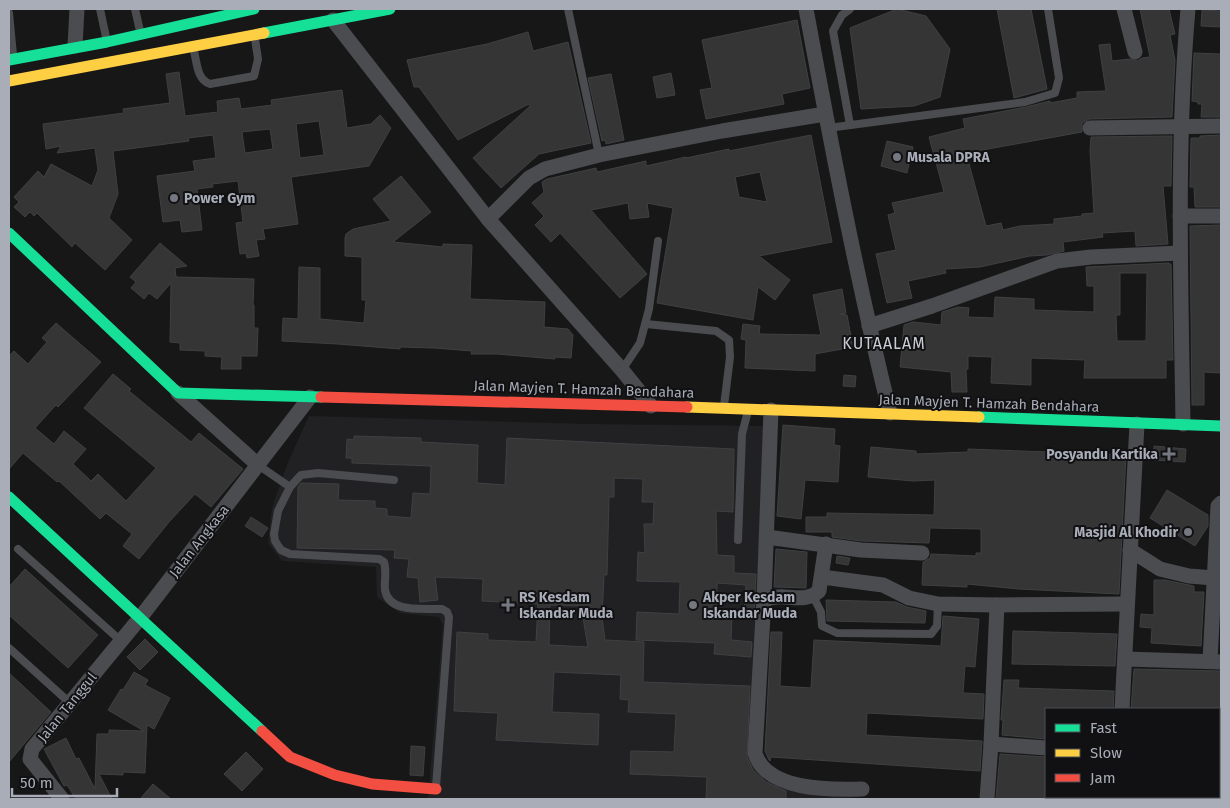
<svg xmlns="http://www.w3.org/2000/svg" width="1230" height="808" viewBox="0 0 1230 808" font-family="'Fira Sans',sans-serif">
	<rect width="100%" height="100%" fill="#171717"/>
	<polygon fill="#212123" points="309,416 588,424 765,426 757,767 822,793 865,799 428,799 443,625 439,617 400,613 377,597 376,567 282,561 268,543 272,508 288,462"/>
	<g fill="#353536" stroke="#3f4043" fill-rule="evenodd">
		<polygon points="897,9 926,16 950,49 940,97 914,106 861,109 850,28"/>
		<polygon points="997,9 1031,9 1047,89 1014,98"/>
		<polygon points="1140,9 1169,9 1175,34 1170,35 1175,60 1172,117 1089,119 1082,123 1082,132 966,153 986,226 1001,223 1003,230 1020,226 1054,224 1054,219 1082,216 1082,214 1094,213 1090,151 1091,137 1172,136 1171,186 1163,186 1168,244 1136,246 1135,231 1102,233 1103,237 1063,242 1064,251 1047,255 1030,256 980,267 945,269 946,273 908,281 912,298 887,303 876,254 896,250 888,215 895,213 892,203 944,192 929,137 965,128 963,119 1026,107 1050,101 1050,103 1077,98 1077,92 1106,91 1099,45 1110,44 1112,61 1130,59 1137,61 1142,58 1150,57"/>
		<polygon points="1202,10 1221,11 1221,27 1201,26"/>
		<polygon points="797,20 810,88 782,94 784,104 706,119 700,90 712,88 702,40"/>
		<polygon points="528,32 533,51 568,42 591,143 539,154 501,188 473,158 530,106 529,104 458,140 419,87 414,87 407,60 487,44"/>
		<polygon points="1194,53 1221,54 1221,117 1201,117 1202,104 1198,104 1198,102 1192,101"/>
		<path d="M179,72L185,116L218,112L217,101L239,98L241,109L272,105L271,100L342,90L347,128L371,124L380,115L391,128L369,166L291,177L298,224L263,229L265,239L256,240L259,256L247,258L246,253L240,254L236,223L243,222L238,181L212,184L213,187L197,189L202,230L182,232L180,220L163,222L157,176L195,171L193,161L216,158L213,135L188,138L189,141L113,151L118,194L109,218L132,240L105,270L75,243L72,247L37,213L34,216L30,212L25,217L14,207L19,202L14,197L38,171L44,177L51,164L92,186L98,170L95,148L57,153L61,146L46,149L43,124L124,113L123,109L170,103L166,74ZM319,121L324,155L300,158L296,124ZM270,129L273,149L245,153L242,132Z"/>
		<polygon points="671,73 675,95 657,98 653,77"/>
		<polygon points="611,74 624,140 606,144 605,140 602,141 588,78"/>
		<path d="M811,135L832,242L759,256L790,280L775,300L758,287L753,320L657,303L673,208L647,203L649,217L630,219L628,203L591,210L647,274L620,298L560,233L551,242L535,225L544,216L532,203L544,192L542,182L547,179L596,168L597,172L646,161V166L686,157V158L729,149V151ZM760,172L767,202L739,197L735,177Z"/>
		<polygon points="1221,135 1221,207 1195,207 1194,187 1190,187 1191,138 1200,138 1200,136"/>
		<polygon points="887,141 913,147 907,173 881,166"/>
		<polygon points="401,176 431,212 393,242 443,247 443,244 472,245 470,299 545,302 544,327 568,329 573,335 571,358 555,357 555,359 497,354 471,354 472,351 434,348 400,347 400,349 338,344 282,341 283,318 298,319 299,267 320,268 320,319 364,323 366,300 362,300 362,257 345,256 345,238 346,234 353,229 391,221 373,199"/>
		<polygon points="1221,225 1221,373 1204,372 1204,405 1192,405 1190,226"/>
		<polygon points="160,243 187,266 175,268 176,277 254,279 253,305 254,305 254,328 258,328 257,356 241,356 241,369 221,369 222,357 205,356 205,351 180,350 180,343 170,342 171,283 157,299 149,293 144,299 131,288 136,282 130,277"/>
		<path d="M1169,263V264H1171L1173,360H1166V378H1084L1085,360L1031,358V385L991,383L992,357L968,356V369H966L967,392H952L951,372L900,367L904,325L913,322L941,325L942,312L958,307L969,308L968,317L994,318L995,297L1034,299V310L1094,312V286H1087L1086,267ZM1120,273H1147L1146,341H1117L1116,315H1120Z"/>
		<polygon points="842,289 846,313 840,314 847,315 853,347 815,354 815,371 745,368 746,340 741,339 743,324 760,326 759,334 821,335 813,295"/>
		<polygon points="56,323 101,362 58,407 56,405 35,428 54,444 64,431 86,449 73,464 91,481 98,474 126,501 156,468 84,408 113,374 131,389 129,391 191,442 199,433 243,469 211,507 195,494 169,522 139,559 123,546 132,534 106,513 100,519 59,481 57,482 23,453 9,469 9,356 14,351 28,364 47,342 42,338"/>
		<polygon points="844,375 856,376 855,387 843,386"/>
		<polygon points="783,425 835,429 834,445 840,446 838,482 805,480 801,519 777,516"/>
		<path d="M354,436L421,438V442L478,445L477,483L505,485L507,438L734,449L733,512L716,511L717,555L734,556V573L756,574L754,613L744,612L746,585L717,583L716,615L732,616L731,640L752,642L751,657L714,654L715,643L636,640L637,612L679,614L680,582L637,581L638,552L645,553L644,524H653L654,502H642L643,479L614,478V497H609L607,575H604L602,618L605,640L644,642L643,682L750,686L747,757L753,770L766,782L786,791V799H706L707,777L630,774L631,751L674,752L676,714L628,712L629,700L620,699L621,675L554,672L552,712L599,714L598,745L496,740L498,713L454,711L457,632L488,634V640L536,642L538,604L482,601L483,579L435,577L438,600L420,602L418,578L407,577L409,559L394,558L395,550L297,548L298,487L301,483L339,484L338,500L375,501V508L387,509V516L411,518L413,493L430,494L431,466L352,463V458H346L347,439L354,440ZM550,605L581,606L588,647L549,645Z"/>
		<polygon points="1154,446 1186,449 1185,462 1153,460"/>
		<polygon points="871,447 916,451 916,454 968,452 968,449 1126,455 1119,594 1019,589 967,584 967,587 922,585 923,562 930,558 931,554 976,556 976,553 981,553 981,529 930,528 929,543 862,541 832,537 832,532 806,532 806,517 827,517 827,513 934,515 935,480 913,481 868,477"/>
		<polygon points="1167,490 1208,515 1208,526 1195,546 1150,518"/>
		<polygon points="251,517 268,528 262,537 245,526"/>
		<polygon points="776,549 807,552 806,588 774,587"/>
		<polygon points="837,556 850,558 848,565 836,563"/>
		<polygon points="25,569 98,635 68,668 9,615 9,587"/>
		<polygon points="1154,580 1165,580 1194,586 1194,592 1204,592 1201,646 1151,643 1152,628 1140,627 1141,614 1154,615"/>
		<polygon points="826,600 896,602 907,607 926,611 925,623 827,621"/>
		<polygon points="943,616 979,619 975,667 965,666 963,693 984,694 983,719 867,713 866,735 982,741 980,771 771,757 770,761 769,760 765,751 771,632 782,632 780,686 811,688 814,640 941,646"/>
		<polygon points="1013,631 1117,634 1115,666 1012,664"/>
		<polygon points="145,639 158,652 140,670 127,657"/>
		<polygon points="1134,669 1221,671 1221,709 1131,709"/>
		<polygon points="134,672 148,680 145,685 170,698 154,729 147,725 145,773 123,772 123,775 99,774 112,799 76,799 67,785 64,786 44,749 66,738 76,759 79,758 95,789 97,734 109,734 109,730 144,731 108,710 121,689 123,690"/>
		<polygon points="9,673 51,712 9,762"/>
		<polygon points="1004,680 1019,680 1018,688 1114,691 1113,709 1046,709 1046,739 1002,735 1003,720 1001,720"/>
		<polygon points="411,746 425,747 423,776 410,775"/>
		<polygon points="246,752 263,769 242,791 224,774"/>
		<polygon points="1000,754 1046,757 1046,799 996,799"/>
		<polygon points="153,784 171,799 140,799"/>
	</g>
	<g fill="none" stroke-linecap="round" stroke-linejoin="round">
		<g stroke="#4b4c50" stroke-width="8">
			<polyline points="100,9 106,37"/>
			<polyline points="135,9 140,31"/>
			<polyline points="568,9 599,155"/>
			<polyline points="850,9 842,15 833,31 850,125"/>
			<polyline points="9,13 13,55"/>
			<path d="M194,51C197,63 197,80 210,84L254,76L258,59L255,39"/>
			<polyline points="828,128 1025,102 1055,93 1059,78 1048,9"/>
			<polyline points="646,324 716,331 729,340 730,357 724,406"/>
			<polyline points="622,370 640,343 649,309 658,241"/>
			<path d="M258,465L290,487L278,511L274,534L275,541L281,550L290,554L379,559L384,562C387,571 384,581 385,590C389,614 424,608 442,609L447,612L449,617L436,787"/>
			<polyline points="290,487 301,475 318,473 394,480"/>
			<polyline points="738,540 742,434 748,411"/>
			<polyline points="18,549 121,641"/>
			<polyline points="813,596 821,612 822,626 837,633 931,634 937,626 938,604"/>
			<polyline points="9,648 70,703"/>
		</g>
		<g stroke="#4b4c50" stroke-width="15">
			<path d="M806,9C831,144 857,280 890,413"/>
			<polyline points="1124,9 1135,52"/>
			<polyline points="333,20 488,219 622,370 651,406"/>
			<polyline points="75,46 77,9"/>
			<polyline points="1090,128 1221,126"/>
			<polyline points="1180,216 1221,216"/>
			<polyline points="488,219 529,178 545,169 599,155 722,131 825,114"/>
			<polyline points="869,326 932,306 1057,261 1091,257 1180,253"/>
			<polyline points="178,393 258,465"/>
			<path d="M771,410L764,599L755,753C766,791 831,790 862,789"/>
			<path d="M1183,424C1181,286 1176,147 1188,9"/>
			<polyline points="767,537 861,550 922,553"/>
			<polyline points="1130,550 1160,569 1189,576 1214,578"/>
			<polyline points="822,577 883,585 909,598 938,604 997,605 1127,604"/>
			<path d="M764,599C771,598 778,596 785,597C798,598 809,600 819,591L826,544"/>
			<polyline points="1125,659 1221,662"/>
			<polyline points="1210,661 1218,506 1221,503"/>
			<polyline points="1122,709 1137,424"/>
			<polyline points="1219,727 1221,727"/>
			<polyline points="991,744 1046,748"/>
			<polyline points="62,799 30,759 32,749 140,618 310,397"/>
			<polyline points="987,799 991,744 997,605"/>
			<polyline points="1118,799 1118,797"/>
		</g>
		<g stroke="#16e098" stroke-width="11">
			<polyline points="264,33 390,9"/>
			<polyline points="9,60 107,42 254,9"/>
			<polyline points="9,233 178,393 321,397"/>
			<polyline points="979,417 1221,426"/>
			<polyline points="9,497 262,731"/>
		</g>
		<g stroke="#ffcf43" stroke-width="11">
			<polyline points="9,81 264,33"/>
			<polyline points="687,407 979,417"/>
		</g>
		<g stroke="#f24e42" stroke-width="11">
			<polyline points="321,397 687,407"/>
			<polyline points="262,731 290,757 335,775 372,784 436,789"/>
		</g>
	</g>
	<g fill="#757880" stroke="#111113" stroke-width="2">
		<circle cx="897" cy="157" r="5"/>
		<circle cx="174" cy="198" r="5"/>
		<path d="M1166.5 446.5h5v5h5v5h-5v5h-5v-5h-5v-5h5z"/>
		<circle cx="1188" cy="532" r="5"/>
		<path d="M505.5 597.5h5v5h5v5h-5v5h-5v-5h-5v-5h5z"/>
		<circle cx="693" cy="605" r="5"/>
	</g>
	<g text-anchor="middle" stroke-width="4" stroke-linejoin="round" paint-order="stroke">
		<g font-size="14" font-weight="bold" fill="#a8adb8" stroke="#111113" text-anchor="start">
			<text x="907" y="162">Musala DPRA</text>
			<text x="184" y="203">Power Gym</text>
			<text x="1158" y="459" text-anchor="end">Posyandu Kartika</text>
			<text x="1178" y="537" text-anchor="end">Masjid Al Khodir</text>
			<text x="519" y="602">RS Kesdam<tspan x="519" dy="16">Iskandar Muda</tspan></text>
			<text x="703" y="602">Akper Kesdam<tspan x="703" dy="16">Iskandar Muda</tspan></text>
		</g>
		<g font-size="14" fill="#a8adb8" stroke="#111113">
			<text transform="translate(584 389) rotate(2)" y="5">Jalan Mayjen T. Hamzah Bendahara</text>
			<text transform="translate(989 403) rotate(2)" y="5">Jalan Mayjen T. Hamzah Bendahara</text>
			<text transform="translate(199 541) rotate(-52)" y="5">Jalan Angkasa</text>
			<text transform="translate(67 707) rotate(-51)" y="5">Jalan Tanggul</text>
		</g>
		<g font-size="16" letter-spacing="1" fill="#c9ccd4" stroke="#111113">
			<text x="884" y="349">KUTAALAM</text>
		</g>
	</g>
	<rect width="1230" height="808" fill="none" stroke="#a8adb8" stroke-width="20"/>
	<rect x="1045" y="708" width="175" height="90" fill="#111113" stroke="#4d4f55"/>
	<rect x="1055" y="724" width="25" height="8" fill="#16e098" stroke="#4d4f55"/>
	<text x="1090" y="733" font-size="15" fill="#a8adb8">Fast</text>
	<rect x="1055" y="749" width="25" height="8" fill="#ffcf43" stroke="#4d4f55"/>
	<text x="1090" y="758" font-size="15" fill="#a8adb8">Slow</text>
	<rect x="1055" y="774" width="25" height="8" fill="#f24e42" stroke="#4d4f55"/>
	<text x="1090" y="783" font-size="15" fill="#a8adb8">Jam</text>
	<path d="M12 788v8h105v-8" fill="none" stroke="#a8adb8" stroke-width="2.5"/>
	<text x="20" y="788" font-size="15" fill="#a8adb8" stroke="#111113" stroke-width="4" paint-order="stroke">50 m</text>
</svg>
